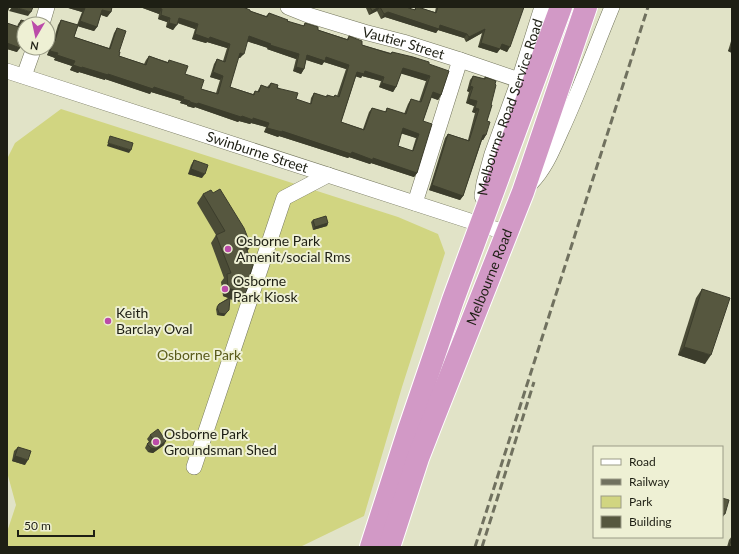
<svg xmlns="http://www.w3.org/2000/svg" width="739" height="554" viewBox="0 0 739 554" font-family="Lato,sans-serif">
	<rect width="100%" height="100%" fill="#e1e3c7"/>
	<polygon fill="#d1d581" points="61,109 398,217 438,234 445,253 402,387 364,516 300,547 7,547 7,532 16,505 7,472 7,159 15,143"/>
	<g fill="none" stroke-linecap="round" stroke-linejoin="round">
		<defs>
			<g id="minor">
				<path id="s1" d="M288,7L308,15L364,32L403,42L460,60L519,80"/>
				<polyline points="42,24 47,7"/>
				<path id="s2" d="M7,71L507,233"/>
				<polyline points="24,76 34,48"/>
				<path d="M531,183C545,169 553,149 561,131C580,90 595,48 612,7"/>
				<polyline points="415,203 460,60"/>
				<path id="s3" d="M486,205L482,196L484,183L492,154L519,80L542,7"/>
				<polyline points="194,467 284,198 328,175"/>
			</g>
			<g id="highway">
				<polyline points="371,547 409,429 453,300 561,7"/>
				<path id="s4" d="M389,547L418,458L432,422L523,192L586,7"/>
			</g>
		</defs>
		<use href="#minor" stroke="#73755c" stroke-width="16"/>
		<use href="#highway" stroke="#fff" stroke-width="24"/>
		<use href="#minor" stroke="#fff" stroke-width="15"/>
		<use href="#highway" stroke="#d299c6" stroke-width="22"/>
		<g stroke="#70715f" stroke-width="3" stroke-dasharray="8 4" stroke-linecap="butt">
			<polyline points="475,547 648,7"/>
			<polyline points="482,547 534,382"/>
		</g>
	</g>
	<g fill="#4a4b36" fill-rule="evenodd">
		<path d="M65,7H112L111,12L107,17L101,15L97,27L94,31L78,26L74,37L109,48L114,33L117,28L119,56L144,64L146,60L149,56L168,62L169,60L201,89L216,93L220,80L210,77L214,64L217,59L223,61L227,48L207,42L206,43L192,39L195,29L177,23L173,30L166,27L167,22L158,19L159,14L140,7H243L250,11L266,16L269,13L287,21L303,26L305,23L318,30L347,39L349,36L362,45L391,53L392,52L429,64L441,95L438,100L431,97L423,121L417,173L414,177L371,163L370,164L349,157L348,158L279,136L278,137L264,132L266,127L251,123L250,124L239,121L238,122L195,107L194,108L187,106V105L180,103L181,101L151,92L150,94L105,79V80L79,72L78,73L70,70L72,66L54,60L55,58L47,55L51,45L53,42L58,25L61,20L77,25L82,12ZM247,41L268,48L267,49L296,59L293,71L301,74L304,69L306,60L322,65L324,62L346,69L337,96L335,95L333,97L327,95L326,97L314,93L311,98L310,104L296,99L271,83L267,87L261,85L257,92L255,91L253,94L230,87L238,58H240ZM401,73L426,81L419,102L411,99L408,104L404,114L387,108L385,112L372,108L369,112L363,129L341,122L356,76L361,78L362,76L381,81L379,87L393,92L396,87ZM401,133L416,138L412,151L398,146Z"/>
		<polygon points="361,7 406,7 414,10 416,7 435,12 436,7 524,7 507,52 500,49 497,53 478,47 482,33 466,42 464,38 438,30 436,33 385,17 381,19 377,11 369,15 366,8"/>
		<polygon points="21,20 17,52 7,49 7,23 17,27 18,24"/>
		<polygon points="732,38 732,53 728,51"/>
		<polygon points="473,76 484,79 485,77 491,105 487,121 486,135 483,140 482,140 463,196 460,200 429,190 445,138 448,134 468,140 475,113 472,112 474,106 466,103 469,92 467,91 470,80"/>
		<polygon points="194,160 202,178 188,174 191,165"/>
		<polygon points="203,194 251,246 247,251 240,302 229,299 229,310 224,316 217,315 216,309 219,304 228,298 223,296 221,282 224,278 211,243 216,235 197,203"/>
		<polygon points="313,220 328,223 327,226 313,230 311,222"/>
		<polygon points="702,289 705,364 678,355 696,298"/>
		<polygon points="150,435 164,445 153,453 148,452 145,448 147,444 149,442 147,439"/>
		<polygon points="18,447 25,465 12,461 14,451"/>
		<polygon points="732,536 732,547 727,547 729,540"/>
	</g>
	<g fill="#3c3d2c">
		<polygon points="12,7 15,7 31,12 28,16 9,11"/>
		<polygon points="65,7 82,7 85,8 82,12"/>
		<polygon points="140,7 156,7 162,9 159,14"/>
		<polygon points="379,7 380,7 377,11 369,15 372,11"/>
		<polygon points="102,10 111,12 107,17 99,14"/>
		<polygon points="388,12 440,25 467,34 464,38 438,30 436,33 385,17 381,19 384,14"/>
		<polygon points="161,15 170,18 167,22 158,19"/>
		<polygon points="179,18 198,24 195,29 176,22"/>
		<polygon points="80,21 97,27 94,31 77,26"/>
		<polygon points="169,23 177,25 173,30 166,27"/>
		<polygon points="485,29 482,33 466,42 469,37"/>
		<polygon points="195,34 210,37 230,44 227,48 207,42 206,43 192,39"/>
		<polygon points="249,36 271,44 268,48 246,41"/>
		<polygon points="7,43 20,48 17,52 7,49"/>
		<polygon points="481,43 502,44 510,47 507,52 500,49 497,53 478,47"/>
		<polygon points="270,45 299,54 296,59 267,49"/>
		<polygon points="732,45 732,53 728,51"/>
		<polygon points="50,51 58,53 55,58 47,55"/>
		<polygon points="240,53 244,54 240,58 237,57"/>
		<polygon points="57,55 75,61 72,66 54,60"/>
		<polygon points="307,55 326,57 349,65 346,69 324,62 322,65 304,59"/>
		<polygon points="73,65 154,87 184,97 181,101 151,92 150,94 105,79 105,80 79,72 78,73 70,70"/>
		<polygon points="296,67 304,69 301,74 293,71"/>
		<polygon points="403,68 430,76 426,81 399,73"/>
		<polygon points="365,71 384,77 381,81 362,76 361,78 354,76 357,72"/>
		<polygon points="213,72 223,76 220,80 210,77"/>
		<polygon points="382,83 396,87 393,92 379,87"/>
		<polygon points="470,86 473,87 469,92 467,91"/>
		<polygon points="433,92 441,95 438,100 429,97"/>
		<polygon points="183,99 190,101 187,105 180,103"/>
		<polygon points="469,99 477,101 474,106 466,103"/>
		<polygon points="190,102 198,103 242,116 253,118 269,123 266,127 251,123 250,124 239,121 238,122 195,107 194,108 187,106"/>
		<polygon points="475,108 479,109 475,113 472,112"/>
		<polygon points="267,128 282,131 373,158 417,173 414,177 371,163 370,164 349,157 348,158 279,136 278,137 264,132"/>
		<polygon points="403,128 419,134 416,138 400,133"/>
		<polygon points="483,135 486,135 483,140 480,140"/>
		<polygon points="108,143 131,150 129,153 107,146"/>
		<polygon points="191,169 205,174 202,178 188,174"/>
		<polygon points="432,185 463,196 460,200 429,190"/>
		<polygon points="328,223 327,226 313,230 315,227"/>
		<polygon points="251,246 245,254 246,248"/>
		<polygon points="228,288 245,294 240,302 223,296"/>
		<polygon points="229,310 224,316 217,315 219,313"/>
		<polygon points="684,347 711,355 705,364 678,355"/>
		<polygon points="166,441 164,445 153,453 148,452 151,448"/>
		<polygon points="15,456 28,460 25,465 12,461"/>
		<polygon points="722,513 725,514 722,518"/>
	</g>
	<g fill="#56573f" stroke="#3c3d2c" fill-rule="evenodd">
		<polygon points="7,7 9,7 7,13"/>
		<polygon points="15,7 33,7 31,12"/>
		<polygon points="82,7 112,7 111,12 102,10 97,27 80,21 85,8"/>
		<path d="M156,7H243L250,10V11L267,17L269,13L288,20L287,21L304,26L305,23L318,27V30L348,40L349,36L362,41V45L391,54L392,52L413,57L429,62V64L449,71L441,95L433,92L423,121L432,124L417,173L373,158V160L352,152L351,154L282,131V132L267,128L269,123L253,118V120L242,116L241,117L198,103L197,104L190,102V101L183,99L184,97L154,87L153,89L108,74V75L82,67V68L73,65L75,61L57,55L58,53L50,51L54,40L55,41L61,20L78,25L74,37L110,49L117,28L126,31L119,52H120L119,56L146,65L149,56L168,63L169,60L188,66L185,74L204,80L201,89L218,94L223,76L213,72L217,59L225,62L230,44L210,37L209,39L195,34L198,24L179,18L177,25L169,23L170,18L161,15L162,9ZM249,36L271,44L270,45L299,54L296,67L304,69L307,55L325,61L326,57L349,65L339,97L335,95L334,97L327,95V97L314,93L311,104L296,99L298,93L277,88L278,85L271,83L269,88L261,85L259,92L255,91L254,95L230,87L240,53L244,54ZM403,68L430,76L421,102L411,99L406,114L387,108L386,112L372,108L364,130L341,122L357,72L364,74L365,71L384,77L382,83L396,87ZM403,128L419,134L413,151L398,146Z"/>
		<polygon points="370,7 379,7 372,11"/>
		<polygon points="380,7 406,7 415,10 416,7 418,7 436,13 438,7 524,7 510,47 502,44 500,49 481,43 485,29 469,37 467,34 440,25 439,29 388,12 384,14"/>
		<polygon points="21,20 28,22 28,24 24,24 24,36 20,48 7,43 7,23 19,27"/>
		<polygon points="473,76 485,79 485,77 496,81 495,84 496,85 491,105 492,105 487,121 490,122 486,135 483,135 463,196 432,185 448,134 469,141 479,109 475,108 477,101 469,99 473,87 470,86"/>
		<polygon points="110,136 133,143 131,150 108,143"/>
		<polygon points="194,160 208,165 205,174 191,169"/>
		<polygon points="220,189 244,228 251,246 246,248 253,265 248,281 250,282 245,294 228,288 227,274 231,273 216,235 225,231 203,194 211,190 213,193"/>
		<polygon points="326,216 328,223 315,227 313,220"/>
		<polygon points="702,289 730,298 711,355 684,347"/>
		<polygon points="230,298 229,310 225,314 219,313 217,307 219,304"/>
		<polygon points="158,429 166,441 156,449 151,448 147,444 153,439 150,435"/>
		<polygon points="18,447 31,451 28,460 15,456"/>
		<polygon points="722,498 729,500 725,514 722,513"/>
		<polygon points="732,538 732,547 729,547"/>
	</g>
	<g fill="#bb4ba9" stroke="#eef0d4" stroke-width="1.5">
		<circle cx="228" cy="249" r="4"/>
		<circle cx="225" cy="289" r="4"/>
		<circle cx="108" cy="321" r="4"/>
		<circle cx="156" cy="442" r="4"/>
	</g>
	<g text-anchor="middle" stroke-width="4" stroke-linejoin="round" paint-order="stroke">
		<g font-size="14" fill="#1e1f14" stroke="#eef0d4">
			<text dy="5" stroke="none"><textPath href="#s1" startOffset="121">Vautier Street</textPath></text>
			<text dy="5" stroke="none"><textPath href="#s3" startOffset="103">Melbourne Road Service Road</textPath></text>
			<text dy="5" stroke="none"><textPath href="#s2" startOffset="263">Swinburne Street</textPath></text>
			<text dy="5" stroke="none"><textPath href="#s4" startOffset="288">Melbourne Road</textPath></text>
		</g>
		<g font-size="14" fill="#1e1f14" stroke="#eef0d4" text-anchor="start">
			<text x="236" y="246">Osborne Park<tspan x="236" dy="16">Amenit/social Rms</tspan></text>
			<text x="233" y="286">Osborne<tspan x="233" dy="16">Park Kiosk</tspan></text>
			<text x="116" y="318">Keith<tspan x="116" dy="16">Barclay Oval</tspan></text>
			<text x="164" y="439">Osborne Park<tspan x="164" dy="16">Groundsman Shed</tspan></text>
		</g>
		<g font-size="14" fill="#595a1a" stroke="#eef0d4">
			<text x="199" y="360">Osborne Park</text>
		</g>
	</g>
	<rect width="739" height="554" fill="none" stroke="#1e1f14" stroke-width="16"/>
	<rect x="593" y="446" width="130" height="92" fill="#eef0d4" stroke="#9b9c87"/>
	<rect x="601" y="459" width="20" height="6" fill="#ffffff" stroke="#9b9c87"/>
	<text x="629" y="466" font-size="12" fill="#1e1f14">Road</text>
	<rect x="601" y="479" width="20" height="6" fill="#70715f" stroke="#9b9c87"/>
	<text x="629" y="486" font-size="12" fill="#1e1f14">Railway</text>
	<rect x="601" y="496" width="20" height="12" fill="#d1d581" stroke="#9b9c87"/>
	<text x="629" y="506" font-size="12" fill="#1e1f14">Park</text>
	<rect x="601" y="516" width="20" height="12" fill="#56573f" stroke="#9b9c87"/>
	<text x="629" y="526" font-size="12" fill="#1e1f14">Building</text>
	<g transform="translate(36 36) rotate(189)"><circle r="19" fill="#eef0d4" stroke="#9b9c87"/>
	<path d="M0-3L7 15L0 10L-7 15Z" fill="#bb4ba9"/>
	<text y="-6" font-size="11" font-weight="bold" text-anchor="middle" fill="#1e1f14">N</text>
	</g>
	<path d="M18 530v6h76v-6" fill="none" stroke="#1e1f14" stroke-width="2"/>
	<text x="24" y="530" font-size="12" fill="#1e1f14" stroke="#eef0d4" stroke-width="3" paint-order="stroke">50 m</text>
</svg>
